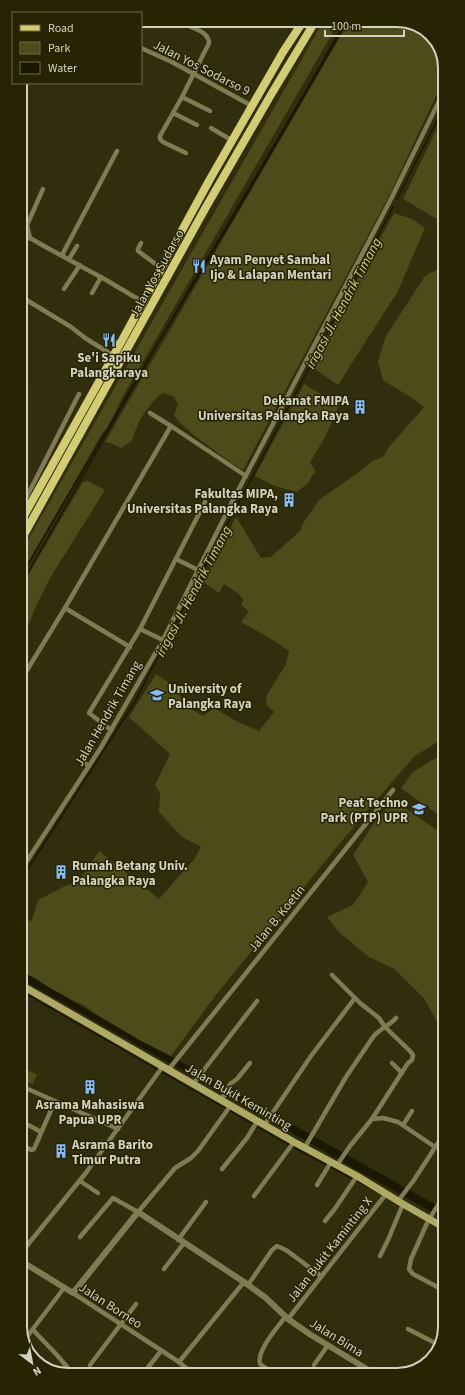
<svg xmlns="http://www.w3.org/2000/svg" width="465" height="1395" viewBox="0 0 465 1395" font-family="'Source Sans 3',sans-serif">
	<rect width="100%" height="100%" fill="#312e0d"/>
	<g fill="#4e4b1b">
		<polygon points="324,20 340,20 123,396 106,431 104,430 21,575 21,552"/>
		<path d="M350,20H394L436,44L443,56V81L390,194L243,470L226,459L195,436L180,423L174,415L178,404L173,396L162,393C147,406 137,422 132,441L121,448L110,443L105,442Z"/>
		<polygon points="443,116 444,220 440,221 403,199"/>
		<polygon points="394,213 412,219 425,228 398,291 338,385 311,366"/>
		<polygon points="436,270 444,271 444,738 415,756 391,783 336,848 215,996 171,1056 141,1041 94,1013 85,1006 70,999 62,994 50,989 37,979 21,971 21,914 31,922 38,900 65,886 74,883 83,875 99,851 159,899 195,858 201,847 182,837 159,812 160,793 155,785 170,754 129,717 156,674 171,684 188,707 203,716 214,708 236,721 259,731 274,712 266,704 267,695 286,664 289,651 273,640 241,622 249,611 241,605 243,600 239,594 224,584 219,593 203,582 236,517 261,558 271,557 300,531 304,522 319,500 362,470 372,461 383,457 389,447 424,407 415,400 383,380 378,361 386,336 425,276"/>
		<polygon points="304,384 339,405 326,435 310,463 316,472 313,474 308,483 297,492 275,486 255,476"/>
		<polygon points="88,481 105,490 50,578 37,604 27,628 21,633 21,587 83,482"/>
		<polygon points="444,753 444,819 401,788 413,772"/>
		<polygon points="393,800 444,835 445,1036 424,998 394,969 369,957 339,932 327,917 353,905 368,882 353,855 372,826"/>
		<polygon points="21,1068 37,1074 33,1084 21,1079"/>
	</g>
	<polygon fill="#1a1800" points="21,971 141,1041 176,1059 445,1210 445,1220 21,979"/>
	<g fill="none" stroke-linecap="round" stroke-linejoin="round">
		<g stroke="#1a1800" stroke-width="1.5">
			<polyline points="397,199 443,109"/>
			<polyline points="21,576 300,101 346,20"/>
			<polyline points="21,585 160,340 238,210 348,20"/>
			<polyline points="21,880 134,703 393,207"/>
			<polyline points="21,991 291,1146 353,1179"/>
			<polyline points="356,1180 377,1192"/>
		</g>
		<g stroke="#7f7c53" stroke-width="4.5">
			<polyline points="424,30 429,33"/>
			<polyline points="141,48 172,62 252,106"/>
			<polyline points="182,97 210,111"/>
			<polyline points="173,113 197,125"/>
			<polyline points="211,128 233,141"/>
			<path d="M186,153L163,142L160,139V136L182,97L209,43C209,34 199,30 191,27"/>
			<polyline points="20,237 23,239 30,238 44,246 106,280 143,302"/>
			<polyline points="30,238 27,225 43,189"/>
			<polyline points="141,243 138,249 138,251 161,268"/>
			<polyline points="62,255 117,151"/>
			<polyline points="69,259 77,246"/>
			<polyline points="64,289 80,265"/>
			<polyline points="92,293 101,277"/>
			<polyline points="20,296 71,327 85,338 114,356"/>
			<polyline points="111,340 120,344"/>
			<polyline points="150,413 171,426"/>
			<polyline points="21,508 79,394"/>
			<polyline points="176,559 198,570"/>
			<polyline points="65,608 130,647"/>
			<polyline points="140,629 163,640"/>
			<polyline points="21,680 65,608 171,426 246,476"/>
			<polyline points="111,730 89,713 140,629 205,502"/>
			<polyline points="82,761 89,766"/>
			<polyline points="21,870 100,749 163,640 232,502 390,201 443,93"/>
			<polyline points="332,975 360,1003 379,1018 385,1027 410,1051 413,1055 412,1060 408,1063 372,1119 350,1146 337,1165"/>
			<polyline points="392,1063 402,1073"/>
			<polyline points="169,1069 393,790"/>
			<polyline points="193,1084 257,1001"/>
			<polyline points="21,1086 118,1129"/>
			<polyline points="220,1099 225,1095 230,1084 237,1079 250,1063"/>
			<polyline points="372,1119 383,1118 398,1122 435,1147"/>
			<polyline points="21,1121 41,1132"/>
			<polyline points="265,1124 311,1056 355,998"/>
			<polyline points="403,1125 412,1111"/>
			<polyline points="21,1144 31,1150 34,1149 55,1101"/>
			<path d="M305,1147L346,1077L373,1037C379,1029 389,1026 396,1018"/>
			<polyline points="222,1169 247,1138 258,1120"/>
			<polyline points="80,1181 98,1193"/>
			<polyline points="317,1185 331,1162"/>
			<polyline points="445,1194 428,1221 411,1259 409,1269 413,1274 445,1291"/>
			<polyline points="254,1196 294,1142"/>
			<polyline points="398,1201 414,1180 445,1132"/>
			<polyline points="325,1221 334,1210 357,1176"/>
			<polyline points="80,1237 113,1198 138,1212 175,1168 191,1158 198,1151 231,1105"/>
			<polyline points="178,1240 206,1202"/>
			<polyline points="21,1253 85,1174 163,1066"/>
			<polyline points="380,1256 388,1240 403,1204"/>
			<polyline points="164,1269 184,1243"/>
			<polyline points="248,1285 272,1250 277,1246 286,1250 321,1276"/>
			<polyline points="73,1293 179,1362 193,1374"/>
			<polyline points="288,1319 386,1194"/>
			<polyline points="408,1329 439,1345"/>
			<polyline points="33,1330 56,1354 74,1375"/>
			<polyline points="23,1342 64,1288"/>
			<polyline points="179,1362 244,1282"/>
			<polyline points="90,1365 136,1304"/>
			<polyline points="314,1365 328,1345"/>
			<polyline points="408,1373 414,1370"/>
			<path d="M275,1374L260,1364C256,1351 278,1327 286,1316"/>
			<polyline points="142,1375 161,1351"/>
		</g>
		<polyline stroke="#7f7c53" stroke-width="6" points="21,1261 73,1293 138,1212 244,1282 266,1298 288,1319 311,1335 375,1374"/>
		<polyline stroke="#aea965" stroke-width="7" points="21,985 294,1142 357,1176 403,1204 445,1228"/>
		<g stroke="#d2cc72" stroke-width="8">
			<polyline points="21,521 120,344 210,179 283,52 304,20"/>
			<polyline points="21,540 206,207 272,93 316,20"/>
		</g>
	</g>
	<defs>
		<symbol id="restaurant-bare" viewBox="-9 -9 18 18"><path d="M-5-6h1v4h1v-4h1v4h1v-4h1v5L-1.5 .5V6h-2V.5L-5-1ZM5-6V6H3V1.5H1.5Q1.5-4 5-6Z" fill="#87bbfc" stroke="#272403" stroke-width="2.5" paint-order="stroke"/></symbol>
		<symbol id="building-bare" viewBox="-9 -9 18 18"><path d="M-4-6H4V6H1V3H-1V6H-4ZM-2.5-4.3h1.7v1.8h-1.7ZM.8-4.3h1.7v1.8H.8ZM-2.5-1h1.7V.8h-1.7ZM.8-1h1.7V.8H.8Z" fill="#87bbfc" stroke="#272403" stroke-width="2.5" paint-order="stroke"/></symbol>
		<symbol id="university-bare" viewBox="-9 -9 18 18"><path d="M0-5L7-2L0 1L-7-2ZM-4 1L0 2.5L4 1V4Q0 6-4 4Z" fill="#87bbfc" stroke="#272403" stroke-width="2.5" paint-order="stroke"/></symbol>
		<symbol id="school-bare" viewBox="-9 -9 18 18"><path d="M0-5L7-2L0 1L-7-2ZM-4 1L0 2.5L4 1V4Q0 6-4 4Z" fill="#87bbfc" stroke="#272403" stroke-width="2.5" paint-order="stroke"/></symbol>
	</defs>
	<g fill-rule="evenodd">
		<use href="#restaurant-bare" x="189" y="256" width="20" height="20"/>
		<use href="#restaurant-bare" x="99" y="330" width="20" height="20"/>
		<use href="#building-bare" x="350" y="397" width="20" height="20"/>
		<use href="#building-bare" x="279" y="490" width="20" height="20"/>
		<use href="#university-bare" x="147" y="685" width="20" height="20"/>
		<use href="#school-bare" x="409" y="799" width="20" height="20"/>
		<use href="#building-bare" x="51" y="862" width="20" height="20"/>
		<use href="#building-bare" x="80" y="1077" width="20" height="20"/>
		<use href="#building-bare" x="51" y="1141" width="20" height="20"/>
	</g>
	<g text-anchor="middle" stroke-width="3" stroke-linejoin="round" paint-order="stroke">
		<g font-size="13" fill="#d3d2c0" stroke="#272403">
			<text transform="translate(202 67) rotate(27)" y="5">Jalan Yos Sodarso 9</text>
			<text transform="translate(156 273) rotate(-61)" y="5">Jalan Yos Sudarso</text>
			<text transform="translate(107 713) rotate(-60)" y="5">Jalan Hendrik Timang</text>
			<text transform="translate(276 918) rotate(-51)" y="5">Jalan B. Koetin</text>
			<text transform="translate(239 1096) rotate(30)" y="5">Jalan Bukit Keminting</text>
			<text transform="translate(329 1249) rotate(-52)" y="5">Jalan Bukit Kaminting X</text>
			<text transform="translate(111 1305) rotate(33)" y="5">Jalan Borneo</text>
			<text transform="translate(337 1337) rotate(32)" y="5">Jalan Bima</text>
		</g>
		<g font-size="13" font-weight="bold" fill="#d3d2c0" stroke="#272403" text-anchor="start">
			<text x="210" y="264">Ayam Penyet Sambal<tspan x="210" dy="15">Ijo &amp; Lalapan Mentari</tspan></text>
			<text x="109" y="362" text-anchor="middle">Se'i Sapiku<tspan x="109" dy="15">Palangkaraya</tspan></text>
			<text x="349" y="405" text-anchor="end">Dekanat FMIPA<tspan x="349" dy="15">Universitas Palangka Raya</tspan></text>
			<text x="278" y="498" text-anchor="end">Fakultas MIPA,<tspan x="278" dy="15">Universitas Palangka Raya</tspan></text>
			<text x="168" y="693">University of<tspan x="168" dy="15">Palangka Raya</tspan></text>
			<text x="408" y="807" text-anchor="end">Peat Techno<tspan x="408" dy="15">Park (PTP) UPR</tspan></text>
			<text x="72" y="870">Rumah Betang Univ.<tspan x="72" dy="15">Palangka Raya</tspan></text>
			<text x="90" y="1109" text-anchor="middle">Asrama Mahasiswa<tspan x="90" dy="15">Papua UPR</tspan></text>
			<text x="72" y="1149">Asrama Barito<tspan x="72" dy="15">Timur Putra</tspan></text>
		</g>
		<g font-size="14" font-style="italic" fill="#d4ce7d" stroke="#272403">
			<text transform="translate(343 303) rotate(-62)" y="5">irigasi Jl. Hendrik Timang</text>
			<text transform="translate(193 591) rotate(-62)" y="5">irigasi Jl. Hendrik Timang</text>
		</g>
	</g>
	<path d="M0 0H465V1395H0ZM68 27H397A41 41 0 0 1 438 68V1327A41 41 0 0 1 397 1368H68A41 41 0 0 1 27 1327V68A41 41 0 0 1 68 27Z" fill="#272403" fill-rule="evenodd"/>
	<path fill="none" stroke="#d3d2c0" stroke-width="2" d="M68 27H397A41 41 0 0 1 438 68V1327A41 41 0 0 1 397 1368H68A41 41 0 0 1 27 1327V68A41 41 0 0 1 68 27Z"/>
	<rect x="12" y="12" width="130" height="72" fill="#272403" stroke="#6c6a4f"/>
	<rect x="20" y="25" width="20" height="6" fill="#d2cc72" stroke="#6c6a4f"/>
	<text x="48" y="32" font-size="12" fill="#d3d2c0">Road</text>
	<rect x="20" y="42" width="20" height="12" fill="#4e4b1b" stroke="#6c6a4f"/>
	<text x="48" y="52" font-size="12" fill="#d3d2c0">Park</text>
	<rect x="20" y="62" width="20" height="12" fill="#1a1800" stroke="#6c6a4f"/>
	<text x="48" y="72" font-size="12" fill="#d3d2c0">Water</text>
	<g transform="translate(32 1363) rotate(148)" stroke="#272403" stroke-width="3" paint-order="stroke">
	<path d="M0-3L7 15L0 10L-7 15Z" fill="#d3d2c0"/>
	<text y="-6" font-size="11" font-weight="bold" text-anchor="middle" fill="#d3d2c0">N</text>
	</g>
	<path d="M325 30v6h79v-6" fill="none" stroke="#d3d2c0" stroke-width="2"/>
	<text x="331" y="30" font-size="12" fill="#d3d2c0" stroke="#272403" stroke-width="3" paint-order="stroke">100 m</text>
</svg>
